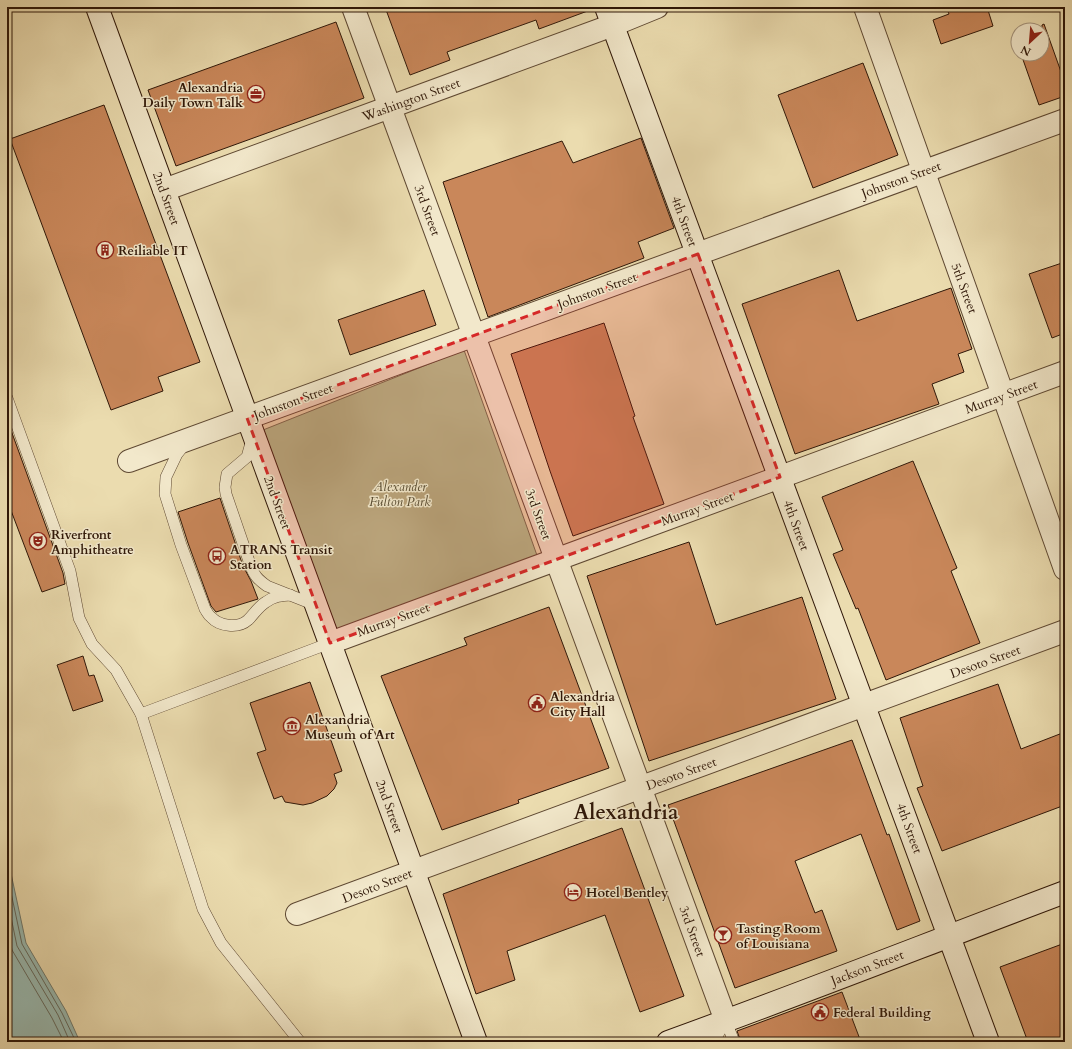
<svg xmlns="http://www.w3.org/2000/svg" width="1072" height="1049" viewBox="0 0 1072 1049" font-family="Cardo,serif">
	<rect width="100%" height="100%" fill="#ebdcaf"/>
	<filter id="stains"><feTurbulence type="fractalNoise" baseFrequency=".005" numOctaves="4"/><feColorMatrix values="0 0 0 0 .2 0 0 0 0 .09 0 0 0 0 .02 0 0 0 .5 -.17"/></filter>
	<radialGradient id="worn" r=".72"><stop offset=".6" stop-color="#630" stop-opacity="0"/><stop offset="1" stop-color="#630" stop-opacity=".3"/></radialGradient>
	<polygon fill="#b2c28f" stroke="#706c4c" points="464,350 539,561 331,640 258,432"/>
	<polygon fill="#99bab1" stroke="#6f796d" points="7,855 26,943 66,1011 80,1042 7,1042"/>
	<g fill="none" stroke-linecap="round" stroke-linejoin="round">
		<g stroke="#64685c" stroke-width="1">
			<polyline points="7,874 22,944 62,1013 76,1042"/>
			<polyline points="7,898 17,946 58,1015 70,1042"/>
			<polyline points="7,927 12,950 52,1018 64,1042"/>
		</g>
	</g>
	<g fill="#c9875a" stroke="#2f1708">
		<polygon points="385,7 593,7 593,9 539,29 536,20 447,52 450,60 410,75"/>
		<polygon points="946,7 987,7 993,26 941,44 933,20 949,14"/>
		<polygon points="336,22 364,98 176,166 148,90"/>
		<polygon points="1044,24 1065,83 1065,96 1039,105 1021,54 1042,54 1042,25"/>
		<polygon points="863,63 898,155 813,188 778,95"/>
		<polygon points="104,105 200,362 158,377 163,391 111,410 10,139"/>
		<polygon points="641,138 674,228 638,242 644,258 488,317 443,182 562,141 573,163"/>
		<polygon points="1065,262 1065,333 1052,338 1029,274"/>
		<polygon points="839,270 857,321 951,288 972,349 958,354 964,372 932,384 939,404 795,454 742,304"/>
		<polygon points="424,290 436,325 350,355 338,320"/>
		<polygon points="604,323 635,416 633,417 664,504 573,536 550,471 511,354"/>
		<polygon points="8,422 63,573 65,584 42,592 7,500 7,423"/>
		<polygon points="913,461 957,568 951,571 980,643 886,680 858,608 856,609 833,554 843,550 822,497"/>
		<polygon points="220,498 243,566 251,581 258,599 216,612 211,606 188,543 178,512"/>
		<polygon points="689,542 716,625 802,597 836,699 649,761 587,576"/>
		<polygon points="549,607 609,768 518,800 519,803 442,830 381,676 467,645 464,638"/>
		<polygon points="83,656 89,676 94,675 103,701 73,711 57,665"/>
		<polygon points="310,682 342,771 334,774 337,783 334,789 327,796 312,803 303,805 285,802 282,796 274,799 257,753 266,750 250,703"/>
		<polygon points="998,684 1021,749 1065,732 1065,805 942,851 917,788 923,786 900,718"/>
		<polygon points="852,740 887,835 889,834 920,921 897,930 861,834 795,861 815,913 822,910 837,951 735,988 668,805"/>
		<polygon points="622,828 684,996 640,1012 605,915 507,951 515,980 476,994 443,894"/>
		<polygon points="1065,943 1065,1042 1028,1042 1000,967"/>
		<polygon points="842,992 861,1042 741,1042 737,1031"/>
	</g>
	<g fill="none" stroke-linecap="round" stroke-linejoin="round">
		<defs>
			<g id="lane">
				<polyline points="7,398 70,571 79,618 92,644 116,670 141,714 203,909 221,943 300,1042"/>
				<path d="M250,438L251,443L247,457L227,474L225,487L226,494L250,564C254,575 257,579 267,586L315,605"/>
				<path d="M185,444L177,454L166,477L165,494L181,545L205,609C207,612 208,615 211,617C219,626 238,629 248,620C254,614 259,606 266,602C274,596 280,596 290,595"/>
				<polyline points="141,714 330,643"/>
				<polyline points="726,1021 734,1042"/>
				<polyline points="713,1042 725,1023"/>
			</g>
			<g id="street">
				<polyline points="353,7 726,1021"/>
				<polyline points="865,7 1065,569"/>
				<polyline points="164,190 613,25 657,7"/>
				<polyline points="129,461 1065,120"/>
				<polyline points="330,643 1065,372"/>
				<polyline points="297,914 1065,631"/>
			</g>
			<g id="secondary">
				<polyline points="97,7 476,1042"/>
				<polyline points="606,7 988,1042"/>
				<path d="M668,1042C801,994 932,942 1065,892"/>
			</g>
		</defs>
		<use href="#lane" stroke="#5e4832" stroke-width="12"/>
		<use href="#street" stroke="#5e4832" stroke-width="24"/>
		<use href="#secondary" stroke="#2f1708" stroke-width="24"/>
		<use href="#lane" stroke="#f2e8cb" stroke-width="11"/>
		<use href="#street" stroke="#f2e8cb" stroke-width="22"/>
		<use href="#secondary" stroke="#f2e8cb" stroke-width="22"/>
	</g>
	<path fill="#d62828" fill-opacity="0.2" stroke="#d62828" stroke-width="3" stroke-dasharray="8 5" stroke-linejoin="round" d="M698,254L780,477L330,643L247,418Z"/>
	<defs>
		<symbol id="office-ring" viewBox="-11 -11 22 22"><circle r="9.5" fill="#f2e8cb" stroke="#8f2418" stroke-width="1.5"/><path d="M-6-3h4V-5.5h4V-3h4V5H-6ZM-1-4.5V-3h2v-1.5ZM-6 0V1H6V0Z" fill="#8f2418"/></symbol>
		<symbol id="building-ring" viewBox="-11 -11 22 22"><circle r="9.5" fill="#f2e8cb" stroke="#8f2418" stroke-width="1.5"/><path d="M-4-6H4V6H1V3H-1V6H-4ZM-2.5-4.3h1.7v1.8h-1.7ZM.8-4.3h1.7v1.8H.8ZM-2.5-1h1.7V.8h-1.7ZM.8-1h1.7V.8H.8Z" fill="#8f2418"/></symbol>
		<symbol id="theatre-ring" viewBox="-11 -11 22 22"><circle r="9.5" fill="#f2e8cb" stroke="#8f2418" stroke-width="1.5"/><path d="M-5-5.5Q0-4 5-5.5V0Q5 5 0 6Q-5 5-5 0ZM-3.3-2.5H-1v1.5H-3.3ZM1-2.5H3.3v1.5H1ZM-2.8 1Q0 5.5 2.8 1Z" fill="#8f2418"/></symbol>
		<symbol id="bus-ring" viewBox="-11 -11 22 22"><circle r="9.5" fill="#f2e8cb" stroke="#8f2418" stroke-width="1.5"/><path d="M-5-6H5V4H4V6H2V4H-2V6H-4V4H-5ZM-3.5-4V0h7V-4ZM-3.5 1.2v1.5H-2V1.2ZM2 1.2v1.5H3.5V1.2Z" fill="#8f2418"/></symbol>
		<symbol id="civic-ring" viewBox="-11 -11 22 22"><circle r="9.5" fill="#f2e8cb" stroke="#8f2418" stroke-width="1.5"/><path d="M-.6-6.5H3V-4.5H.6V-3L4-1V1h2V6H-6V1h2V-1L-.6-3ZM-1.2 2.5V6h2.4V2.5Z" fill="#8f2418"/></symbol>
		<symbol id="museum-ring" viewBox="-11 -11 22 22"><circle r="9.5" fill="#f2e8cb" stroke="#8f2418" stroke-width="1.5"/><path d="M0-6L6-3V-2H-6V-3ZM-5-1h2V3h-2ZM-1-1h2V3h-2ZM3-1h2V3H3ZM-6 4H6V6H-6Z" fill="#8f2418"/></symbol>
		<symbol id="hotel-ring" viewBox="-11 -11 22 22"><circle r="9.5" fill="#f2e8cb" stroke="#8f2418" stroke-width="1.5"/><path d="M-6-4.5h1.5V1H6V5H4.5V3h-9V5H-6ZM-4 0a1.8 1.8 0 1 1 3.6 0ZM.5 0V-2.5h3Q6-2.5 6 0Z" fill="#8f2418"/></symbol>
		<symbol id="bar-ring" viewBox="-11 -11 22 22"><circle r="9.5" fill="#f2e8cb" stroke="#8f2418" stroke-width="1.5"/><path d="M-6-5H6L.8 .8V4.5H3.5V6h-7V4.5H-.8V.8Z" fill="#8f2418"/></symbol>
	</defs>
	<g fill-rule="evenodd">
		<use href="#office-ring" x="246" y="84" width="20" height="20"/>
		<use href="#building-ring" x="95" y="240" width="20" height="20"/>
		<use href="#theatre-ring" x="28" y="531" width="20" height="20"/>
		<use href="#bus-ring" x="207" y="546" width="20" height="20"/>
		<use href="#civic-ring" x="527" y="693" width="20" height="20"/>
		<use href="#museum-ring" x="282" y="716" width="20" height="20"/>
		<use href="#hotel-ring" x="563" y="882" width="20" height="20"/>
		<use href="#bar-ring" x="713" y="925" width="20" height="20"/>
		<use href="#civic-ring" x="810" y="1002" width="20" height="20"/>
	</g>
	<g text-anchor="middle" stroke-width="3" stroke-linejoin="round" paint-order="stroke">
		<g font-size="13" font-weight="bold" fill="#2f1708" stroke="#f2e8cb" text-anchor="start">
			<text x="243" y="92" text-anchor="end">Alexandria<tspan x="243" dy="15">Daily Town Talk</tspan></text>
			<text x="118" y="255">Reiliable IT</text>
			<text x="51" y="539">Riverfront<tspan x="51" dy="15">Amphitheatre</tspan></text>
			<text x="230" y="554">ATRANS Transit<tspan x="230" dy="15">Station</tspan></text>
			<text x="550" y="701">Alexandria<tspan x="550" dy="15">City Hall</tspan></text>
			<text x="305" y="724">Alexandria<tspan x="305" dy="15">Museum of Art</tspan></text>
			<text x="586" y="897">Hotel Bentley</text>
			<text x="736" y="933">Tasting Room<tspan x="736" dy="15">of Louisiana</tspan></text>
			<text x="833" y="1017">Federal Building</text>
		</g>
		<g font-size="13" fill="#2f1708" stroke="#f2e8cb">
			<text transform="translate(411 99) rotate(-20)" y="5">Washington Street</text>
			<text transform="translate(901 179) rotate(-20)" y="5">Johnston Street</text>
			<text transform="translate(167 198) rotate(70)" y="5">2nd Street</text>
			<text transform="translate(428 210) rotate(70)" y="5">3rd Street</text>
			<text transform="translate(685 221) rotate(70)" y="5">4th Street</text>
			<text transform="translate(965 288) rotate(70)" y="5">5th Street</text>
			<text transform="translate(597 290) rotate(-20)" y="5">Johnston Street</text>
			<text transform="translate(1001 396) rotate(-20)" y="5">Murray Street</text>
			<text transform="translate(293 401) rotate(-20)" y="5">Johnston Street</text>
			<text transform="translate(278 502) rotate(70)" y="5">2nd Street</text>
			<text transform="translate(697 508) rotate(-20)" y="5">Murray Street</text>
			<text transform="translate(539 514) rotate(70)" y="5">3rd Street</text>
			<text transform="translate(797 525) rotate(70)" y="5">4th Street</text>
			<text transform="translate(393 619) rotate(-20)" y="5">Murray Street</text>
			<text transform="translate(985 661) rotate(-20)" y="5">Desoto Street</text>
			<text transform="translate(681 773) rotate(-20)" y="5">Desoto Street</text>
			<text transform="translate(390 806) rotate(70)" y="5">2nd Street</text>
			<text transform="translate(910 828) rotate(70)" y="5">4th Street</text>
			<text transform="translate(377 885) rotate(-21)" y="5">Desoto Street</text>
			<text transform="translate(693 931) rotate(70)" y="5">3rd Street</text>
			<text transform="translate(867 967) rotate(-21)" y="5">Jackson Street</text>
		</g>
		<g font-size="13" font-style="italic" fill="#564a30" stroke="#f2e8cb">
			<text x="400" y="491">Alexander<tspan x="400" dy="15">Fulton Park</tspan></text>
		</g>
		<g font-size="21" font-weight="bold" fill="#2f1708" stroke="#f2e8cb">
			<text x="626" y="819">Alexandria</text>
		</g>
	</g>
	<rect width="1072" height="1049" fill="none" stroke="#ebdcaf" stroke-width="24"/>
	<rect x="8" y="8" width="1056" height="1033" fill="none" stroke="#2f1708" stroke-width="2"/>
	<rect x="12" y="12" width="1048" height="1025" fill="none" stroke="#2f1708"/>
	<g transform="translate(1030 42) rotate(206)"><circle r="19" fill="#f2e8cb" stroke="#a4947d"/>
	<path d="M0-3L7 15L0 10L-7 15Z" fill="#8f2418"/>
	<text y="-6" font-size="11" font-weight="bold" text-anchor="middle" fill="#2f1708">N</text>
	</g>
	<rect width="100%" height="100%" filter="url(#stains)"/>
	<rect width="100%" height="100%" fill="url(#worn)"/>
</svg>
